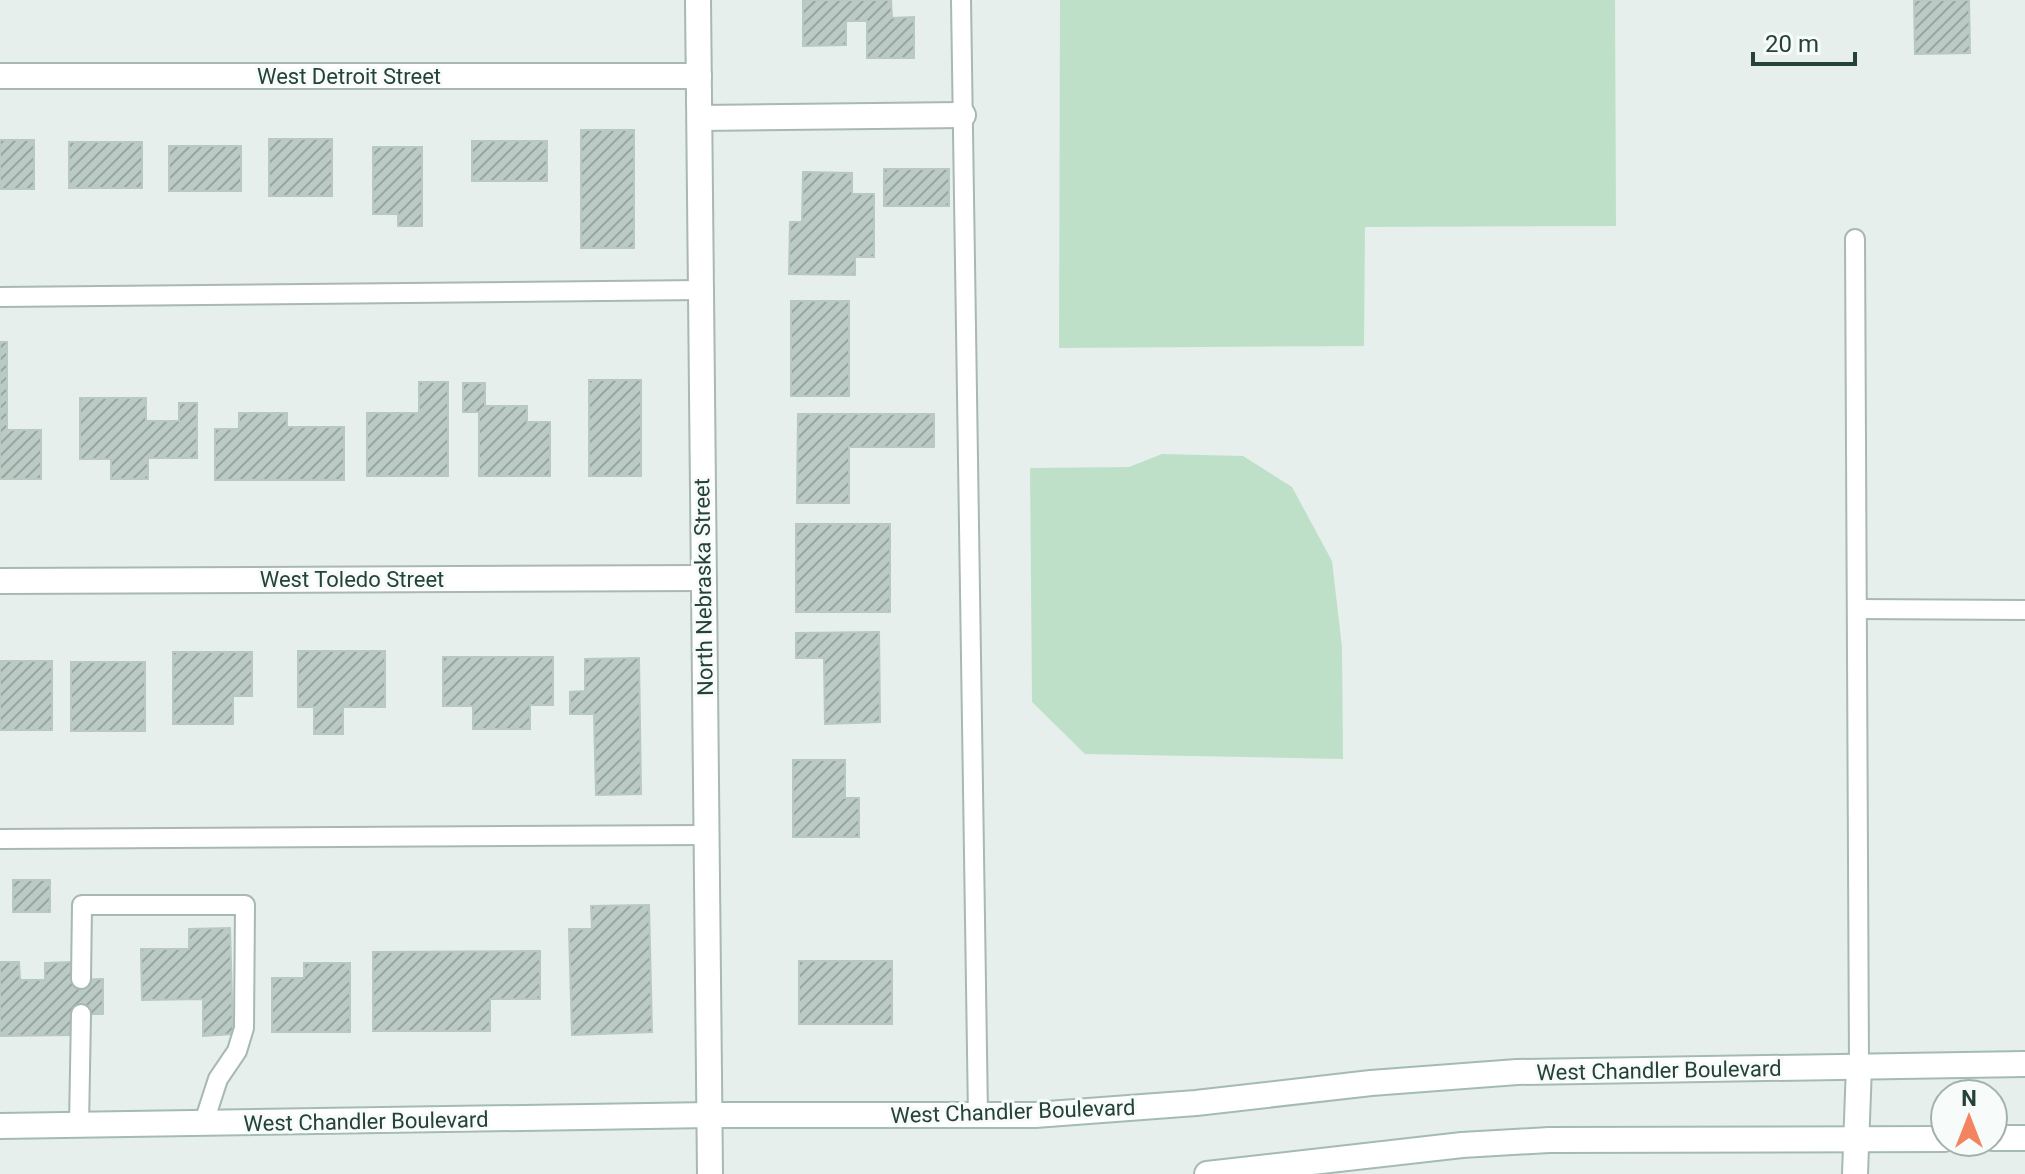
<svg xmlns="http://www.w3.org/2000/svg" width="2025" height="1174" viewBox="0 0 2025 1174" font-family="Roboto,sans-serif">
	<defs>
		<pattern id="building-hatch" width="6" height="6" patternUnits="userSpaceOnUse" patternTransform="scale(2)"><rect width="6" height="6" fill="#bbcac4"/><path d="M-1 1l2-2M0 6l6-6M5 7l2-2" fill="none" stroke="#98a6a0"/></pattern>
	</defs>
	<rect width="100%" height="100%" fill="#e6efeb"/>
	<g fill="#bfe0c8">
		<polygon points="1060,0 1615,0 1616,226 1365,227 1364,346 1059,348"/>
		<polygon points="1162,454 1243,456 1292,487 1332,561 1342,647 1343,759 1085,754 1032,702 1030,468 1129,467"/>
	</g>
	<g fill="url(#building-hatch)" stroke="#b8c9c2" stroke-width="2">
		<polygon points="803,0 891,0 892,18 914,17 914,58 867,58 867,21 846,21 846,45 803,46"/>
		<polygon points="1914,0 1969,0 1970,53 1915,54"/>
		<rect x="581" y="130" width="53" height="118"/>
		<rect x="269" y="139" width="63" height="57"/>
		<rect x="0" y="140" width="34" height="49"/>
		<rect x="472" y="141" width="75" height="40"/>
		<rect x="69" y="142" width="73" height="46"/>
		<rect x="169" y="146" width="72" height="45"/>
		<polygon points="373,147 422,147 422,226 398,226 398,214 373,214"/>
		<rect x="884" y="169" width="65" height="37"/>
		<polygon points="803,172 852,173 852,194 874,194 874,257 855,257 855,275 789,274 790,222 802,222"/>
		<rect x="791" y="301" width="58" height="95"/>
		<polygon points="0,342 7,342 7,430 41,430 41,479 0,479"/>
		<rect x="589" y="380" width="52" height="96"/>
		<polygon points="419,382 448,382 448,476 367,476 367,413 419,413"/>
		<polygon points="463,383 485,383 485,406 527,406 527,422 550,422 550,476 479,476 479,412 463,412"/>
		<polygon points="80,398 146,398 146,421 179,421 179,403 197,403 197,458 148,458 148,479 111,479 111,459 80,459"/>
		<polygon points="239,413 287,413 287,427 344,427 344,480 215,480 215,429 239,429"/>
		<polygon points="798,414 934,414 934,447 849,447 849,503 797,503"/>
		<rect x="796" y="524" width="94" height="88"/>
		<polygon points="879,632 880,722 825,724 824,658 796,658 796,633"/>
		<polygon points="298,651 385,651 385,707 343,707 343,734 314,734 314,707 298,707"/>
		<polygon points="173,652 252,652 252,696 233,696 233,724 173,724"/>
		<polygon points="443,657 553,657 553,705 530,705 530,729 473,729 473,706 443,706"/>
		<polygon points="639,658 641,794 596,795 594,714 570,714 570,692 585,691 585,659"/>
		<rect x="0" y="661" width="52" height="69"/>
		<rect x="71" y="662" width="74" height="69"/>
		<polygon points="793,760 845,760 845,798 859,798 859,837 793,837"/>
		<rect x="13" y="880" width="37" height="32"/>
		<polygon points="649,905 652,1032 572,1035 569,929 592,929 591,906"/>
		<polygon points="230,928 233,1034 203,1036 203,999 142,1000 141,949 189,949 189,929"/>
		<polygon points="540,951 540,999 490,999 490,1031 373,1031 373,952"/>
		<rect x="799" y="961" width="93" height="63"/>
		<polygon points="0,962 19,962 20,980 45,980 45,963 73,962 73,980 103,979 103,1014 73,1014 73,1035 0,1036"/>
		<polygon points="304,963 350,963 350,1032 272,1032 272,978 304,978"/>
	</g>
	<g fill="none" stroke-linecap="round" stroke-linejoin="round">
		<defs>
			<g id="lane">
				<polyline points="961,0 978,1116"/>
				<polyline points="1855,239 1859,1066"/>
				<polyline points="0,297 701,290"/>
				<polyline points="1857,609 2025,610"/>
				<polyline points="0,839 706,835"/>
				<polyline points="81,979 82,905 245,905 244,1028 237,1051 218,1079 203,1125"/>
				<polyline points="79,1126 81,1014"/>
			</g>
			<g id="street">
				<polyline points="698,0 710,1174"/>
				<polyline points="0,76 699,76"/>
				<polyline points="701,118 963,115"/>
				<polyline points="0,581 703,578"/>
				<polyline points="1855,1174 1859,1066"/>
			</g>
			<g id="secondary">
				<polyline points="0,1126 710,1115 1035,1115 1196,1103 1371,1083 1517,1072 2025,1064"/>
				<polyline points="1993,1138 2025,1138"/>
				<polyline points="1207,1174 1462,1145 1549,1140 1945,1139"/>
			</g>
		</defs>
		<use href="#lane" stroke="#a8b8b2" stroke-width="22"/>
		<use href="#street" stroke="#a8b8b2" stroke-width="28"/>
		<use href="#secondary" stroke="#a4bbb3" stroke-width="28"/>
		<use href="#lane" stroke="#fff" stroke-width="18"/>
		<use href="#street" stroke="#fff" stroke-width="24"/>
		<use href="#secondary" stroke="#fff" stroke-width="24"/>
	</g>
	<g text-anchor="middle" stroke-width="6" stroke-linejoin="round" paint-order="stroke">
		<g font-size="22" fill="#24423a" stroke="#f7fbf9">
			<text x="349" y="84">West Detroit Street</text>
			<text x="352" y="587">West Toledo Street</text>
			<text transform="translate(703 587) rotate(-91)" y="8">North Nebraska Street</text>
			<text transform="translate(1659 1070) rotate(-1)" y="8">West Chandler Boulevard</text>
			<text transform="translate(1013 1111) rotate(-2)" y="8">West Chandler Boulevard</text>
			<text transform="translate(366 1121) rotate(-1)" y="8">West Chandler Boulevard</text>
		</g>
	</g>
	<g transform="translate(1969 1118)"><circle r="38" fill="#f7fbf9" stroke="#a3b1ad" stroke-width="2"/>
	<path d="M0-6L14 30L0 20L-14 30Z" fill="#f4845f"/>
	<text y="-12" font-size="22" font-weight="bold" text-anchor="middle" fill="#24423a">N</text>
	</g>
	<path d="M1753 52v12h102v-12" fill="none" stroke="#24423a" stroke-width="4"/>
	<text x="1765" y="52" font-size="24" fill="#24423a" stroke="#f7fbf9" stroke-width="6" paint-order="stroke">20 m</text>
</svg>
